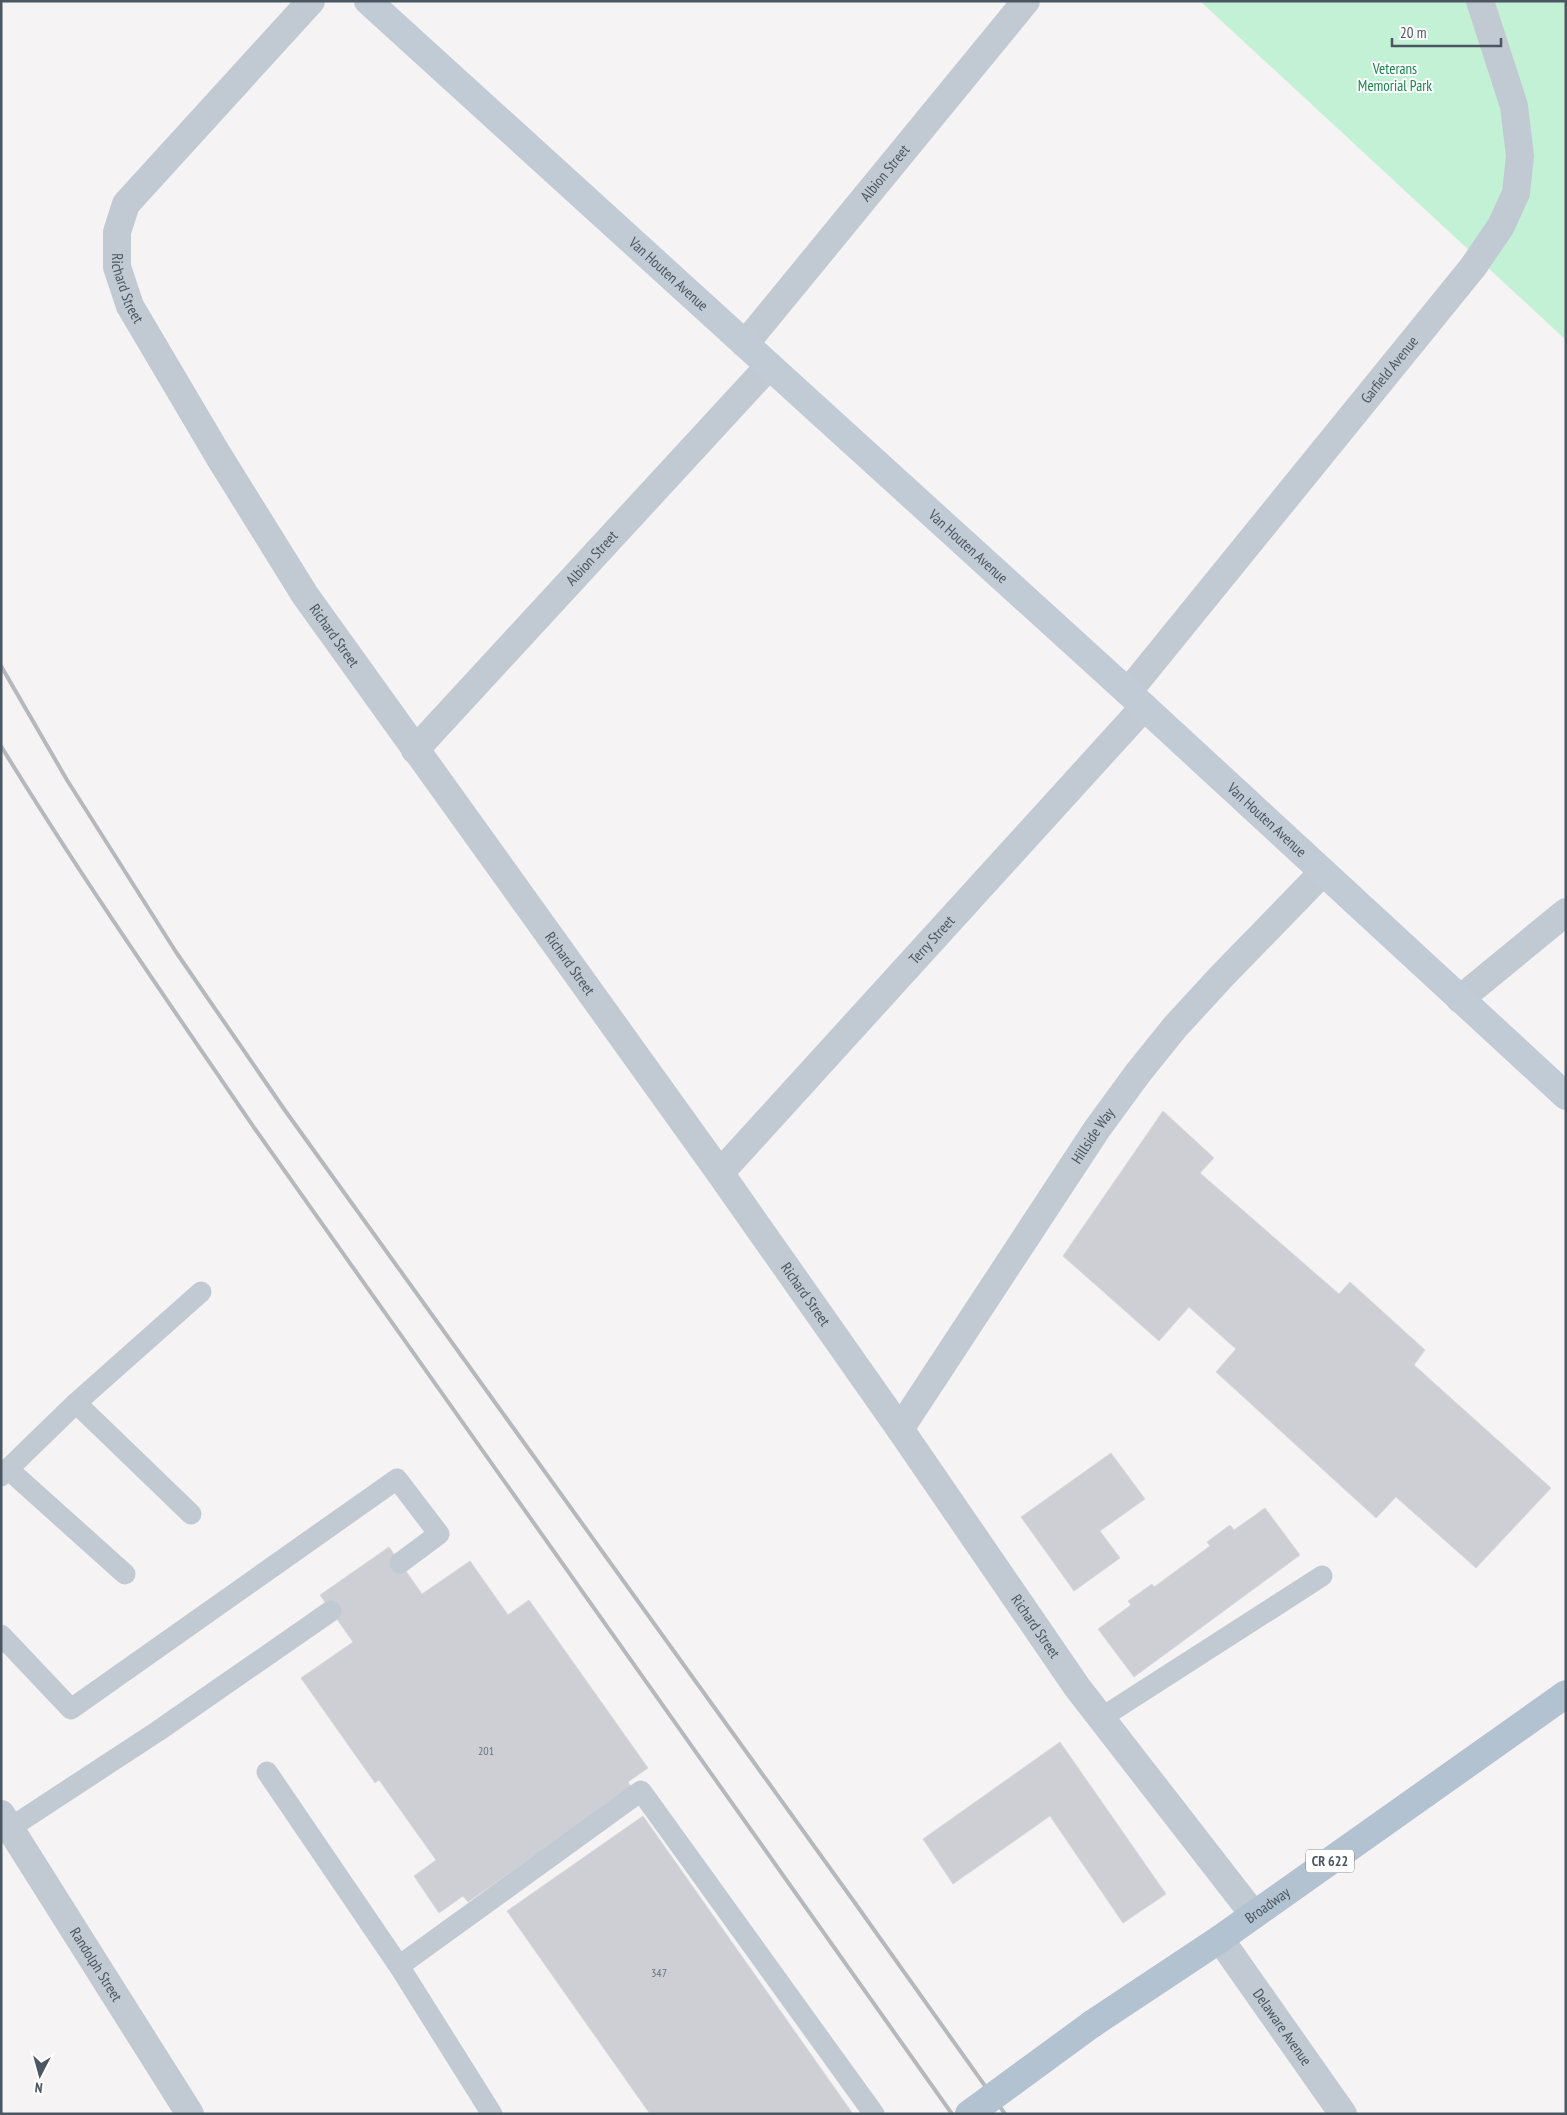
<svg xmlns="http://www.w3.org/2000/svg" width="1567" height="2115" viewBox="0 0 1567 2115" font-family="'PT Sans Narrow',sans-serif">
	<rect width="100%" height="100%" fill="#f5f3f3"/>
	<polygon fill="#c3f1d5" points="1200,1 1566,1 1566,340"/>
	<g fill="#cdcfd5" stroke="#d7d9de">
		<polygon points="1163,1111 1214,1158 1200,1173 1339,1294 1350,1282 1425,1350 1414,1365 1551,1488 1476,1568 1396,1497 1376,1518 1216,1372 1236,1349 1189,1307 1159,1341 1063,1256"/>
		<polygon points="1111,1453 1145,1499 1100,1531 1120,1558 1074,1591 1021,1517"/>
		<polygon points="1265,1508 1300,1555 1134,1677 1098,1629 1131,1605 1128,1601 1152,1584 1154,1587 1210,1546 1207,1542 1230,1525 1234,1530"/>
		<polygon points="389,1547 422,1594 470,1561 508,1615 529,1600 648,1768 628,1782 632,1788 468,1902 463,1896 439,1913 414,1876 436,1860 379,1780 375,1783 301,1678 353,1642 320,1595"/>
		<polygon points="1060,1742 1166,1894 1123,1923 1050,1816 953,1884 923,1839"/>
		<polygon points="643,1816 853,2114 650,2114 507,1911"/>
	</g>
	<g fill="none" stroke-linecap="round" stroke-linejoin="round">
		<g stroke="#c1cad2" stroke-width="21">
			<polyline points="76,1403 191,1514"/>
			<polyline points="8,1469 125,1574"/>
			<polyline points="1,1476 76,1403 201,1292"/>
			<polyline points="1,1635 71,1709 397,1479 439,1534 400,1563"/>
			<polyline points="1101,1718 1322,1576"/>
			<polyline points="267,1772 399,1966 492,2114"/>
			<polyline points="10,1828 158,1731 331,1611"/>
			<polyline points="399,1966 641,1791 874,2114"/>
		</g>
		<g stroke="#c1cad2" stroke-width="28">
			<path id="s1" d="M311,1L126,204L117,232V267L130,306L218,455L305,595L720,1173L900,1429L1077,1687L1254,1915"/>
			<path id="s2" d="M745,344L1026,1"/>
			<path id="s3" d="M1128,692L1473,267L1501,226L1516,193L1520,156L1514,106L1480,1"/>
			<path id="s4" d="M415,750L769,366"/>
			<polyline points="1460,999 1566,912"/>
			<path id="s5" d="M720,1173L1144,707"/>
			<path id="s6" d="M900,1429L1097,1129L1138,1073L1175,1027L1221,977L1323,872"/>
			<path id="s7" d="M1,1814L190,2114"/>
			<path id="s8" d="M1220,1939L1343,2114"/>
		</g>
		<path stroke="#c1cbd6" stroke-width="28" id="s9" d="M368,1L1128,692L1566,1096"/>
		<path stroke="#b3c2d1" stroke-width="28" id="s10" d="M1092,2024L1220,1939L1566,1694"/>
		<g stroke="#b5b8bd" stroke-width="4">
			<polyline points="1,666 67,780 176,952 284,1109 855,1903 1005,2114"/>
			<path d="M1,746C81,877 169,1003 255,1129L952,2114"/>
		</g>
		<polyline stroke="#b3c2d1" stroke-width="28" points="969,2114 1092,2024"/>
	</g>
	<g text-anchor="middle" stroke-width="4" stroke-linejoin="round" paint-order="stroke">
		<g font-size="12" fill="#6b747e">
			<text x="486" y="1755">201</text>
			<text x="659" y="1977">347</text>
		</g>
		<rect fill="#fff" stroke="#808990" stroke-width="1" x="1306" y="1849.5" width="48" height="23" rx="4"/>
		<g font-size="14" font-weight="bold" fill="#4a5661">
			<text x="1330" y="1866">CR 622</text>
		</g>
		<g font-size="15" fill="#17864f" stroke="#fff">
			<text x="1395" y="74">Veterans<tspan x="1395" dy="17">Memorial Park</tspan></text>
		</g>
		<g font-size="15" fill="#4a5661" stroke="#fff">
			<text dy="5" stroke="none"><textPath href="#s2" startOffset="221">Albion Street</textPath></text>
			<text dy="5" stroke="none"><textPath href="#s9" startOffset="406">Van Houten Avenue</textPath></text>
			<text dy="5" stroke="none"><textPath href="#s1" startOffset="362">Richard Street</textPath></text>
			<text dy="5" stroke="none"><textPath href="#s3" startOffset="415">Garfield Avenue</textPath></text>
			<text dy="5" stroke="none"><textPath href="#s9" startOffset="811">Van Houten Avenue</textPath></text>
			<text dy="5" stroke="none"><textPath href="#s4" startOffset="261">Albion Street</textPath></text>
			<text dy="5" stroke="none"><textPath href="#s1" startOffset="768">Richard Street</textPath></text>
			<text dy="5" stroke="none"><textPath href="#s9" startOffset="1216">Van Houten Avenue</textPath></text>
			<text dy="5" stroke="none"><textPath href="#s5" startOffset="315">Terry Street</textPath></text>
			<text dy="5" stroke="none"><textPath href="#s1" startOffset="1172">Richard Street</textPath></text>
			<text dy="5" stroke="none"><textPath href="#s6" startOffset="351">Hillside Way</textPath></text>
			<text dy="5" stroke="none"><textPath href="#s1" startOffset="1578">Richard Street</textPath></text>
			<text dy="5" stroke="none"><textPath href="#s1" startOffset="1982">Richard Street</textPath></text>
			<text dy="5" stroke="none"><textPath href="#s10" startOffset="212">Broadway</textPath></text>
			<text dy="5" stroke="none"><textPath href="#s7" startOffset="178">Randolph Street</textPath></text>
			<text dy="5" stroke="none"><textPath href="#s8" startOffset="108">Delaware Avenue</textPath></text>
		</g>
	</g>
	<rect width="1567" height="2115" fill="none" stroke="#4a5661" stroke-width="5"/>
	<g transform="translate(40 2075) rotate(186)" stroke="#ffffff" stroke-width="4" paint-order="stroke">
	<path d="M0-4L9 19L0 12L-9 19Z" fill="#4a5661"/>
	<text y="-8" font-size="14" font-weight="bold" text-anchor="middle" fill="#4a5661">N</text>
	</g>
	<path d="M1392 38v8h109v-8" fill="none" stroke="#4a5661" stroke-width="2.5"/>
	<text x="1400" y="38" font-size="15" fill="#4a5661" stroke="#ffffff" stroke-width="4" paint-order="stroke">20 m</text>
</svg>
